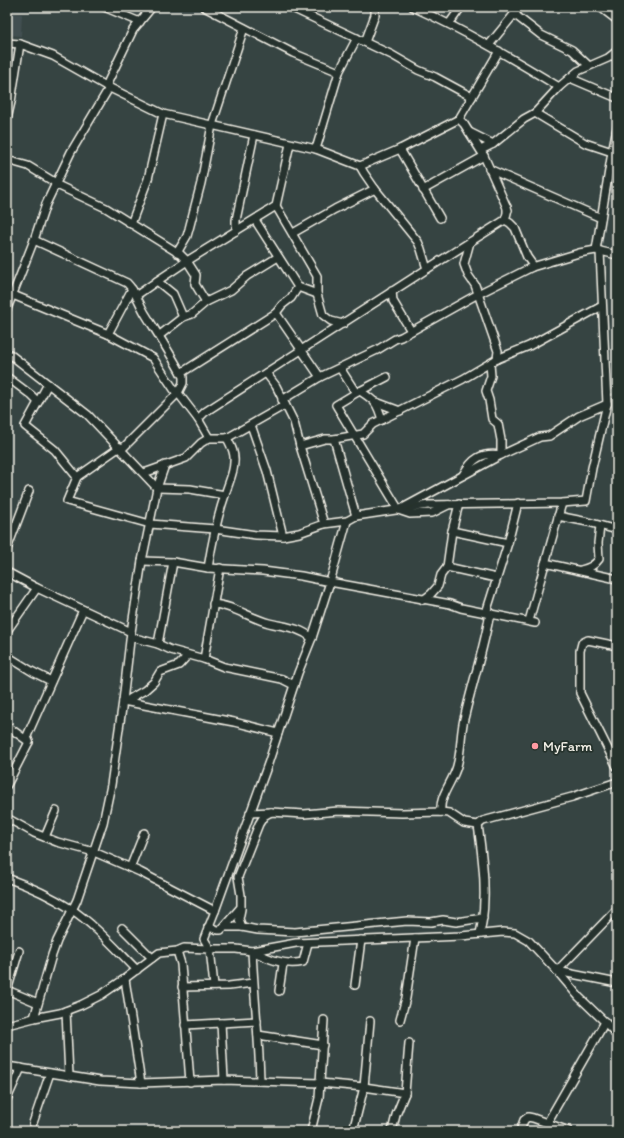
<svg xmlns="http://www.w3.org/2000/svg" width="624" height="1138" viewBox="0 0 624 1138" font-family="Itim,sans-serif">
	<rect width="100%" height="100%" fill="#364442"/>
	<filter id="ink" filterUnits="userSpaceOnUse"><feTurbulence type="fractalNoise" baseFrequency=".025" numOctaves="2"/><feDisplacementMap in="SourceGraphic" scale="8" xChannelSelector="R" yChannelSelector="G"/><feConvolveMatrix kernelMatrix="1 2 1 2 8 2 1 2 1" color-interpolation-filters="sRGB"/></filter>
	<g filter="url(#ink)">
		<polygon fill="#424f51" points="7,13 22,14 21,36 7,35"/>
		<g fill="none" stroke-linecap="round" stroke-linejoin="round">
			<defs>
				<g id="minor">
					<polyline points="104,7 140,22"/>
					<polyline points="204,7 293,53 339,72"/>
					<polyline points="290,7 392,55 418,70 435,77 472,97"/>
					<path d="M413,7C464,30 511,58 559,87"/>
					<polyline points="600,7 617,20"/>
					<polyline points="514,14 541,35 572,50 588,65"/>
					<polyline points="449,24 461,7"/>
					<polyline points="365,42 375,15 375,7"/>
					<polyline points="7,43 20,44 53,56 106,86 163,114 316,149 360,166 400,149 459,119 499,51"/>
					<polyline points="489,45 520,7"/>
					<polyline points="570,78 617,98"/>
					<polyline points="106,86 133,30 152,7"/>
					<polyline points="535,113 585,143 612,152"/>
					<polyline points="7,119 11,102 20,44"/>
					<polyline points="459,119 464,124 484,156 508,210"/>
					<polyline points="469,132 493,144"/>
					<polyline points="316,149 339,72 357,38"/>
					<polyline points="400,149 440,218"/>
					<polyline points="481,150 493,144 524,119 535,113 559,87 578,71 608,58 617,51"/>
					<polyline points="7,160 28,166 56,183"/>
					<polyline points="360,166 364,173 375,189 418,242 421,249 427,269"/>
					<polyline points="489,169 601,218"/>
					<polyline points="55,184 106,208 180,254 187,261 196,275 195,284 206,302"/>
					<polyline points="423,190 484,156"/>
					<polyline points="276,206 317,276 317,294 323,315 331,321 343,324"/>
					<polyline points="131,224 148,179 163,114"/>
					<polyline points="236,231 236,220 254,135"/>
					<polyline points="293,233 335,209 375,189"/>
					<path d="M34,240L127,283C137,293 139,304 146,315C159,336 172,356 183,377V383L178,393L122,449"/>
					<polyline points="470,242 464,264 468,275 475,285 498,351 497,359"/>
					<polyline points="596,250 612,152 617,128"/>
					<polyline points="177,253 187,236 189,229 201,183 212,125 244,28"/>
					<polyline points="532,267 579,253 596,250 617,255"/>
					<polyline points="157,281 187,261 276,206 290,144"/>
					<polyline points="298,287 317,294"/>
					<polyline points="392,291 393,301 411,331"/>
					<polyline points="13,295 108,334 153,358 177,394"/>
					<polyline points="137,295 157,281 173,294 183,317"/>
					<polyline points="7,309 34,240 46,204 71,152 109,88"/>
					<polyline points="276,313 320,377"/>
					<polyline points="108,334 132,289"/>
					<polyline points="160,335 183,317 192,314 206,302 231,290 247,276 278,257"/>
					<polyline points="7,352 48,384 25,426 55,450 77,477 67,501 150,524 215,529 256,535 283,536 299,533 324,524 347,521 356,516 429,505 562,503 586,501 592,468 607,404 600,251"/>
					<polyline points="340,368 356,393 336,405 399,510 501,455 540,437 549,436 579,416 607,404"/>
					<polyline points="181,373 276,313 282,305 291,298 298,287 255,220"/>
					<polyline points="266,373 276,386 294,422 300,446 325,439 334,439 363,434 373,424 463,379 497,359 529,346 602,306"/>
					<polyline points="7,377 31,395 38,402"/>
					<polyline points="48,384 88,415 157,488 190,489 225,495"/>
					<path d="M360,391C375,401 377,402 382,420"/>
					<polyline points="358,392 387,377"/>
					<polyline points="178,393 198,419 209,438"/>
					<polyline points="282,400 320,377 377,350 395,339 401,337 478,294 532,267 532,264 527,257 515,228 510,223 505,220"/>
					<polyline points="376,402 400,411"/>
					<polyline points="198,419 205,412 427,269 505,220 507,213 507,207"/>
					<polyline points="251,425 267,471 283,536"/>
					<polyline points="334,439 356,516"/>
					<polyline points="300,446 324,524"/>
					<polyline points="144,473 186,458 201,443 209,438 227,438 285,405"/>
					<path d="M463,475C472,459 481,452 501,455V440L498,424L492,419L489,400L486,391L491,376L490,364"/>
					<polyline points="77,477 120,447"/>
					<polyline points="401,511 410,514 432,513 448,505"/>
					<polyline points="558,516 588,522 617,530"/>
					<polyline points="452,531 508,543"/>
					<polyline points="7,549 29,491"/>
					<polyline points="142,561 173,562 208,568 263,571 301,576 330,582 450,604 461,608 535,623"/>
					<polyline points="545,563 617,579"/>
					<polyline points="447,567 496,578"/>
					<path d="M208,568C212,543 217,518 225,495C228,484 234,473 234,462C235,453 231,446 227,438"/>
					<path d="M581,570C589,568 594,566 599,559L598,543L600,526"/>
					<polyline points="7,572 37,588 131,632"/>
					<polyline points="423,600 431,594 438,586 441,575 447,567 452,531 459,504"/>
					<path d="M213,604C232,605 250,618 269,623C285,627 299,627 312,638"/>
					<polyline points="486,613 508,543 518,503"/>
					<polyline points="529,621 562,503"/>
					<polyline points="7,631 37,588"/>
					<polyline points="131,637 158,644 171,650 204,659 224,667 282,679 294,685"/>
					<polyline points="158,644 173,562"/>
					<polyline points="617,646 588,640 582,643 580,651 580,693 617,767"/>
					<polyline points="7,656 33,672 51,681"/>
					<polyline points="204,659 220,568"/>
					<polyline points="123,701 234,722 278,733"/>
					<polyline points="127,701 131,698 145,690 154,682 160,672 179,665 188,655"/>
					<polyline points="7,726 29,742"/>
					<polyline points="7,785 29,742 27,736 83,610"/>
					<path d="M441,812C439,795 453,782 457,766C462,749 460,731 465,715C473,681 484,648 490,613"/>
					<polyline points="250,813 271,812 304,814 339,811 402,813 441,812 449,813 464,823 478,825 483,821 572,797 617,782"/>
					<polyline points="7,818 34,833 57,842 94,852 140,872 215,911 204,939 210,949 236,949 252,951 296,943 461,936 503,932 515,933 529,941 557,971 617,909"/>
					<path d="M478,825C483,861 488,898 480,934"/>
					<polyline points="45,837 56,811"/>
					<polyline points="130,868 144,833"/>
					<path d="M7,878C29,886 51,896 71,909C94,924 117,950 137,970"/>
					<polyline points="241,909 239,919 242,927"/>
					<polyline points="215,911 268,764 298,673 312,638 330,582 347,521"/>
					<polyline points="208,927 218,930 221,930 241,907 241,895 238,877 259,824 264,816 271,812"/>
					<polyline points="225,927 242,927 258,930 295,932 407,921 431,922 443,920 456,922 483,918"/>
					<polyline points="122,928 152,958"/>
					<polyline points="177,951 181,964 190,1082"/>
					<polyline points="557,971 617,983"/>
					<polyline points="125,979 141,1083"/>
					<polyline points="355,985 361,940"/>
					<polyline points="182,987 229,986 253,983"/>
					<polyline points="7,990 38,1003"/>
					<polyline points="7,991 19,951"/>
					<polyline points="279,991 283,964"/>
					<polyline points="66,1011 69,1076"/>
					<polyline points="34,1018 52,955 57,941 77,900 103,823 111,785 123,701 131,632 142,561 157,488 165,465"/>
					<polyline points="400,1020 406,998 415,938"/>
					<polyline points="605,1022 617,1035"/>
					<polyline points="221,1023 224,1080"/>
					<polyline points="7,1025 34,1018 60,1013 81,1005 101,995 123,980 159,953 177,951 184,948 210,949 214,986"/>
					<polyline points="185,1025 257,1021"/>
					<polyline points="258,1035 323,1045"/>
					<polyline points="7,1066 100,1081 141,1083 224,1080 320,1083 364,1087 405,1093"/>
					<path d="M260,1081C259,1037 254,994 252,951C269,959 284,966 303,962L308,943"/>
					<polyline points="7,1099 21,1068"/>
					<polyline points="33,1123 50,1073"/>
					<polyline points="547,1123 605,1022 579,997 557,971"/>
					<polyline points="311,1131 319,1098 324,1020"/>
					<polyline points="353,1131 364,1087 370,1021"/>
					<polyline points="392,1131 396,1115 405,1093 409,1043"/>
					<polyline points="520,1131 524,1120 528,1117 533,1118 569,1131"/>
				</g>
			</defs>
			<use href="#minor" stroke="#f4f1e8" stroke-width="10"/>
			<use href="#minor" stroke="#26332d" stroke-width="7"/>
		</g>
	</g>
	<circle fill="#ff9aa2" stroke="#26332d" stroke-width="1.5" cx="535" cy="746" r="4"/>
	<g text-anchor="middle" stroke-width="3.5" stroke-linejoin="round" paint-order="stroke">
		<g font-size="14" fill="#f4f1e8" stroke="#26332d" text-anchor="start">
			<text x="543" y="751">MyFarm</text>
		</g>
	</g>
	<rect width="624" height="1138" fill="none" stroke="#26332d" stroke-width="24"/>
	<rect x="12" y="12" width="600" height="1114" fill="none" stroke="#f4f1e8" stroke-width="1.5" filter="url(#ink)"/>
</svg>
